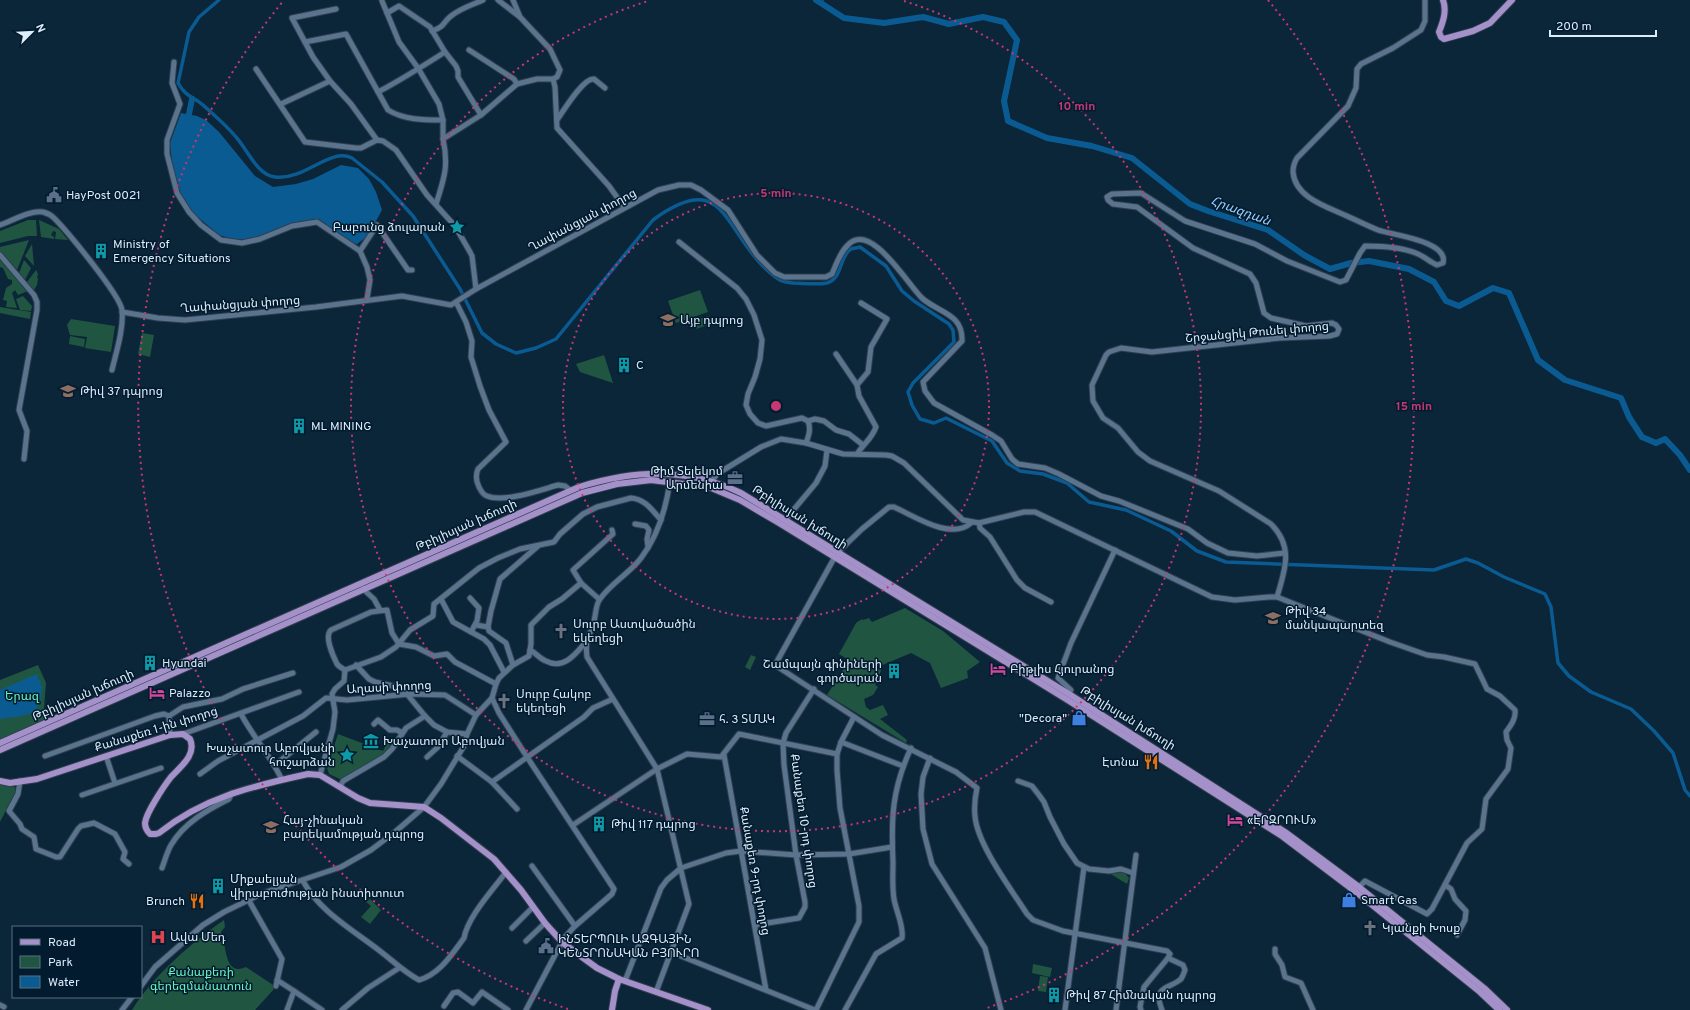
<svg xmlns="http://www.w3.org/2000/svg" width="1690" height="1010" viewBox="0 0 1690 1010" font-family="Overpass,'Noto Sans Armenian',sans-serif">
	<rect width="100%" height="100%" fill="#0b2539"/>
	<g fill="#205641">
		<polygon points="28,220 36,220 37,236 28,236 0,243 0,231"/>
		<polygon points="39,220 59,229 68,240 55,239 56,232 53,231 51,235 54,237 54,239 41,237"/>
		<polygon points="29,240 17,270 0,251 0,247"/>
		<polygon points="32,244 34,266 25,256"/>
		<polygon points="0,260 28,291 18,295 15,290 12,293 17,308 6,307 7,301 3,300 6,288 12,284 12,280 8,279 3,268 0,267"/>
		<polygon points="24,260 31,268 25,280 19,273"/>
		<polygon points="36,270 38,274 37,278 38,278 37,285 34,290 27,282"/>
		<polygon points="700,290 708,312 676,323 668,301"/>
		<polygon points="23,296 32,306 31,311 20,310 16,299"/>
		<polygon points="0,307 31,312 30,319 0,313"/>
		<polygon points="708,316 711,324 696,329 693,321"/>
		<polygon points="71,319 115,326 111,352 85,348 87,337 70,335 67,325"/>
		<polygon points="142,333 154,335 150,357 138,354"/>
		<polygon points="70,336 85,339 84,347 69,344"/>
		<polygon points="604,355 613,383 580,372 576,364"/>
		<polygon points="905,608 943,631 980,662 967,671 968,678 941,688 930,663 911,653 880,666 882,668 875,685 878,687 873,695 864,699 866,707 870,710 883,705 888,715 880,719 907,740 906,743 827,695 849,660 839,654 856,623 862,619 863,620 869,618 872,622"/>
		<polygon points="751,655 756,657 750,670 745,667"/>
		<polygon points="38,665 46,683 44,709 47,717 45,718 46,719 0,740 0,680"/>
		<polygon points="338,734 383,751 387,743 391,745 384,755 342,780 329,774 327,768"/>
		<polygon points="0,784 15,787 15,793 0,822"/>
		<polygon points="1118,870 1124,872 1129,878 1127,884 1109,873"/>
		<polygon points="370,899 381,910 370,924 361,917 371,906 366,902"/>
		<path d="M224,920L225,927L221,932C227,946 224,977 246,967L273,985L274,989L255,1010H132C154,975 190,944 224,920Z"/>
		<polygon points="1033,964 1052,968 1050,977 1032,973"/>
		<polygon points="1040,976 1048,977 1046,992 1038,991"/>
	</g>
	<g fill="#0b5b93">
		<polygon points="181,113 197,116 206,120 219,132 255,176 273,187 296,184 313,179 341,165 358,168 369,179 376,192 382,210 368,236 357,244 350,243 334,230 315,219 293,223 262,237 236,240 219,235 193,213 182,200 172,163 170,143"/>
		<path d="M37,674L38,679L41,681L40,684L42,686C41,719 28,714 0,719V690Z"/>
	</g>
	<g fill="none" stroke-linecap="round" stroke-linejoin="round">
		<polyline stroke="#0b5b93" stroke-width="1" points="821,3 824,0"/>
		<path stroke="#0b5b93" stroke-width="3.5" d="M219,0L199,17L189,32L178,83C186,97 192,96 203,105C214,115 226,125 236,137C247,149 257,175 275,177C304,181 330,147 352,158L382,182L413,216L460,289L482,333L496,344L516,353L536,348L556,339L653,220C725,167 723,230 767,270C776,278 780,282 793,283C802,283 819,285 827,283C843,278 839,256 851,249C853,248 857,248 860,247L886,266L902,291L914,301L949,324L953,330L954,342L913,383L908,392L912,405L920,419L934,423L946,418L992,441L1007,463L1020,471L1043,474L1067,483L1089,502L1126,510L1171,531L1197,551L1226,562L1434,570L1466,559L1478,563L1504,577L1545,594L1551,607L1558,663L1569,676L1591,692L1631,709L1654,731L1673,753L1685,790L1690,796"/>
		<g stroke="#0b5b93" stroke-width="6">
			<polyline points="816,0 844,18 884,23 923,17 949,24 983,17 1004,22 1017,40 1004,101 1008,121 1047,138 1092,146 1132,158 1190,204 1208,211 1268,230 1304,255 1330,269 1351,263 1369,261 1409,269 1434,282 1446,301 1459,306 1493,288 1509,293 1538,360 1565,380 1621,398 1629,417 1642,437 1656,443 1665,439 1680,455 1690,470"/>
			<polyline points="189,114 192,99"/>
		</g>
		<defs>
			<g id="minor">
				<polyline points="498,0 520,17"/>
				<polyline points="513,0 520,17 550,49 560,70 557,77 553,79"/>
				<polyline points="382,1 399,42 418,68 439,104 443,120 443,139"/>
				<polyline points="336,9 292,18 313,57 330,81 351,104 377,140"/>
				<polyline points="387,13 399,6 430,27 445,52 456,66 458,71 458,77 481,115"/>
				<path d="M432,31C446,26 442,23 451,16C461,8 472,5 483,0"/>
				<path d="M305,42L346,34L388,110C404,120 424,120 443,120"/>
				<polyline points="469,50 514,79 517,84"/>
				<polyline points="174,62 172,83 180,104 167,140 167,154 177,193 189,212 201,225 221,240 242,243 260,239 292,226 317,222 360,251 367,267 370,280 367,299"/>
				<polyline points="256,69 305,142 356,148 361,148 377,140 383,141 396,150 427,195 455,226 470,252 472,256 476,289"/>
				<path d="M378,92C401,80 423,66 445,52"/>
				<polyline points="281,104 330,81"/>
				<path d="M557,120C564,110 583,78 594,79L605,88"/>
				<path d="M436,204C444,179 449,166 443,139L481,115L517,84L537,79H553L555,87L557,128L609,186L624,207"/>
				<path d="M0,225C12,221 30,210 43,212C47,213 51,215 54,218C67,231 120,295 122,310C124,328 116,353 112,370"/>
				<path d="M679,242L737,288L746,299L754,315L762,340L760,359L755,377L748,394L746,405L750,414L758,423L766,426L802,418L808,421C811,429 809,435 806,443"/>
				<polyline points="360,251 377,225 408,270 412,270"/>
				<polyline points="0,255 34,295 37,302 37,310 19,410 27,431 24,459"/>
				<path d="M456,302L466,322L472,341L471,357L480,386L489,410L506,442L478,469C475,476 476,481 479,487C481,491 483,495 487,496C504,503 540,490 558,485L565,486L570,490"/>
				<path d="M122,312L158,318L185,320L316,307L402,296L451,305L476,289L658,190L679,185H691L701,190L728,210L757,255L775,273L784,277H826L832,274C836,265 840,252 848,245C871,220 909,287 923,299C940,313 963,314 962,341L923,382L925,391L934,403L992,435L1001,441L1012,459L1018,464L1045,468L1059,474L1101,496L1119,501L1188,529L1207,543L1228,553L1257,556L1285,553"/>
				<polyline points="836,354 857,385"/>
				<polyline points="808,421 815,419 824,421 836,430 849,434 863,445"/>
				<path d="M857,454C864,443 871,440 876,427L859,396L857,385L868,372L871,347L887,319L861,303"/>
				<path d="M710,484L717,474L761,447L781,439L806,443L843,454L886,455L892,456L904,463L963,520L979,523L1024,512H1035L1212,597L1235,600L1269,597H1277L1390,642L1427,655L1444,657L1475,664L1487,689L1500,696L1515,710C1516,719 1511,725 1506,732L1507,740L1511,748L1508,769L1486,799L1482,829L1467,843L1432,909L1427,914L1365,881L1359,887"/>
				<polyline points="785,520 816,483 825,466 827,450"/>
				<path d="M971,523C951,541 914,516 894,507H889L862,529L837,553L775,665L882,735L956,772L977,788C975,797 974,806 975,816C977,844 1011,889 1027,914L1033,920L1063,931L1167,951L1170,954L1168,958L1144,987L1140,1007L1141,1010"/>
				<polyline points="979,523 980,528 990,537 1017,580 1025,588 1051,602"/>
				<polyline points="635,524 646,526 649,530 647,539 648,547"/>
				<polyline points="363,589 374,599 380,610"/>
				<path d="M1277,597C1285,570 1294,547 1271,524L1219,491L1150,461L1138,452L1118,428L1103,418L1093,401L1092,385L1106,355L1109,352L1121,348L1152,352L1280,338L1330,336L1337,334L1339,329L1336,325L1332,323L1306,326L1271,318L1264,313L1256,283L1250,274L1193,248L1137,207L1113,204L1108,200L1107,197L1112,194L1141,193L1185,221L1255,244L1287,261L1340,282L1346,280L1360,253L1365,246C1382,246 1403,247 1418,254C1425,257 1430,262 1437,265L1443,263C1449,241 1392,235 1378,230C1368,226 1358,221 1347,216C1328,207 1295,198 1293,172C1293,166 1294,163 1297,158L1348,106L1356,88L1357,69L1361,64L1393,48L1421,30L1425,21V0"/>
				<polyline points="470,598 479,608 477,621 471,632"/>
				<polyline points="441,599 453,622 484,639 490,645 504,672"/>
				<polyline points="599,599 581,583 573,570 613,534 612,530"/>
				<polyline points="476,625 488,627"/>
				<polyline points="399,644 416,647 434,656 447,654 455,662 496,684"/>
				<path d="M530,650C536,653 540,659 546,661C563,670 575,655 585,643"/>
				<polyline points="356,665 369,679 375,682 402,688 425,716 434,725 447,732 467,734"/>
				<polyline points="513,665 506,643 489,631 488,627 491,611 500,579 538,546"/>
				<path d="M345,670L381,657L396,647L410,630L433,616L434,604L479,568L498,558L520,549L554,542L560,534L583,514L597,507L631,498C645,499 652,510 661,520"/>
				<path d="M345,670C342,668 339,667 337,664C333,656 324,636 331,630L371,612L387,610L392,633L399,644"/>
				<polyline points="1069,694 1071,690 1058,678 1071,643 1115,550"/>
				<polyline points="492,698 499,713 527,757 614,889 612,894 575,926 564,938 526,1010"/>
				<path d="M241,714C253,737 271,756 282,780"/>
				<polyline points="169,716 183,707 222,699 243,689 293,673"/>
				<polyline points="169,716 170,735"/>
				<polyline points="374,724 378,720 390,730 397,730 402,733"/>
				<polyline points="183,734 299,692"/>
				<polyline points="841,742 903,766"/>
				<polyline points="724,755 766,990"/>
				<polyline points="45,756 155,716 164,714 169,716"/>
				<polyline points="106,756 115,783"/>
				<polyline points="457,756 492,782 517,809"/>
				<polyline points="427,757 438,747 447,732"/>
				<polyline points="930,758 923,777 921,794 923,829 932,864 985,948 1001,1010"/>
				<polyline points="275,765 316,732"/>
				<polyline points="200,774 218,761 303,716 326,698 347,700 410,694 445,695 476,715"/>
				<polyline points="320,775 333,729 335,712 332,694 335,689 344,681 345,670"/>
				<polyline points="20,781 18,794 9,811 20,824 22,829 34,837 36,849 56,857 60,857 78,829 81,826 94,823 115,834 125,852 123,859 129,864"/>
				<polyline points="1018,781 1032,786 1039,795 1044,802 1050,817 1064,844 1077,863 1089,869 1109,871 1121,869 1133,873"/>
				<polyline points="492,782 584,717 593,708 613,699"/>
				<polyline points="340,787 343,781 384,757 392,749 406,728 425,716"/>
				<polyline points="82,795 161,768"/>
				<polyline points="573,825 657,769 687,754 721,757 739,734 837,754"/>
				<polyline points="532,866 575,926"/>
				<path d="M162,868C165,860 167,852 171,845C184,823 207,810 229,799L232,793"/>
				<path d="M303,881C319,911 353,930 380,951C393,961 404,972 419,980C440,974 452,954 464,938C468,916 493,890 506,872"/>
				<polyline points="1445,885 1451,889 1455,899 1466,911 1465,920 1457,935"/>
				<polyline points="248,899 282,959 276,986"/>
				<polyline points="755,925 799,918 805,907 805,902 796,855 784,765 783,743 786,733 814,689"/>
				<polyline points="512,928 533,907"/>
				<polyline points="526,941 545,923"/>
				<polyline points="1275,949 1275,954 1282,965 1285,977 1301,983 1313,1010"/>
				<polyline points="671,952 815,1010"/>
				<polyline points="277,980 294,991 287,1010"/>
				<polyline points="625,981 661,888 667,880 681,868 726,853 741,851 796,855 849,854 892,847"/>
				<polyline points="141,986 155,967 203,925 224,912 263,893 341,867 371,850 395,832 424,807 441,784 464,746 467,734 476,715 492,698 496,684 499,678 513,665 529,656 531,644 531,625 549,607 562,599 581,583"/>
				<polyline points="294,991 322,1010"/>
				<path d="M656,992L689,904L657,769L587,657C585,640 588,640 593,625C596,617 595,605 600,599C611,583 630,573 641,558C658,536 666,509 670,481"/>
				<polyline points="0,1005 4,1007"/>
				<polyline points="444,1006 453,993 458,992 473,1003 482,992 508,1010"/>
				<polyline points="122,1010 132,997"/>
				<polyline points="342,1010 368,988 399,968"/>
				<polyline points="816,1010 859,922 859,906 840,808 837,770 837,754 841,742 854,717"/>
				<path d="M845,1010L876,954L902,938C904,926 896,911 894,899C892,887 893,874 893,862C891,818 892,789 911,748"/>
				<polyline points="1065,1010 1084,867"/>
				<polyline points="1116,1010 1136,855"/>
				<path d="M1162,1010C1152,985 1170,989 1181,979C1183,976 1184,973 1185,970L1183,965L1168,958"/>
			</g>
			<g id="major">
				<path d="M1443,0C1447,11 1443,22 1439,32L1441,37L1444,39L1473,31L1490,23L1512,0"/>
				<path d="M0,743L579,487C635,470 687,467 741,493L1069,694L1285,832L1359,887L1484,988L1507,1010"/>
				<polyline points="0,750 582,493 617,484 651,480 709,487 740,500 779,523 1066,699 1282,836 1356,892 1480,992 1499,1010"/>
				<path d="M0,781L10,783L37,779L170,735L183,734L190,739C197,755 180,767 171,777C164,786 146,813 145,823C145,827 147,831 150,834H156L159,833C204,797 253,786 308,774L320,775L358,798L370,803L424,807L441,818L494,859L521,890L545,923L562,942L575,952L597,968L619,979L708,1010"/>
				<polyline points="612,1010 615,991 619,979"/>
			</g>
		</defs>
		<use href="#minor" stroke="#313e4f" stroke-width="7"/>
		<use href="#major" stroke="#313e4f" stroke-width="8"/>
		<use href="#minor" stroke="#59748c" stroke-width="5"/>
		<use href="#major" stroke="#a591c9" stroke-width="6"/>
	</g>
	<g fill="none" stroke="#c63873" stroke-width="2" stroke-dasharray="2 4">
		<circle cx="776" cy="406" r="213"/>
		<path d="M904 1A425 425 0 1 1 648 1"/>
		<path d="M568 1009A638 638 0 0 1 284 0M1268 0A638 638 0 0 1 984 1009"/>
	</g>
	<defs>
		<symbol id="civic-bare" viewBox="-9 -9 18 18"><path d="M-.6-6.5H3V-4.5H.6V-3L4-1V1h2V6H-6V1h2V-1L-.6-3ZM-1.2 2.5V6h2.4V2.5Z" fill="#5c6f8a" stroke="#021b2e" stroke-width="2.5" paint-order="stroke"/></symbol>
		<symbol id="sight-bare" viewBox="-9 -9 18 18"><path d="M0-6L1.8-2.2L6-1.7L2.9 1.2L3.7 5.4L0 3.3L-3.7 5.4L-2.9 1.2L-6-1.7L-1.8-2.2Z" fill="#0f9aa8" stroke="#021b2e" stroke-width="2.5" paint-order="stroke"/></symbol>
		<symbol id="building-bare" viewBox="-9 -9 18 18"><path d="M-4-6H4V6H1V3H-1V6H-4ZM-2.5-4.3h1.7v1.8h-1.7ZM.8-4.3h1.7v1.8H.8ZM-2.5-1h1.7V.8h-1.7ZM.8-1h1.7V.8H.8Z" fill="#0f9aa8" stroke="#021b2e" stroke-width="2.5" paint-order="stroke"/></symbol>
		<symbol id="school-bare" viewBox="-9 -9 18 18"><path d="M0-5L7-2L0 1L-7-2ZM-4 1L0 2.5L4 1V4Q0 6-4 4Z" fill="#8d6e63" stroke="#021b2e" stroke-width="2.5" paint-order="stroke"/></symbol>
		<symbol id="office-bare" viewBox="-9 -9 18 18"><path d="M-6-3h4V-5.5h4V-3h4V5H-6ZM-1-4.5V-3h2v-1.5ZM-6 0V1H6V0Z" fill="#5c6f8a" stroke="#021b2e" stroke-width="2.5" paint-order="stroke"/></symbol>
		<symbol id="church-bare" viewBox="-9 -9 18 18"><path d="M-1.2-6h2.4v3.5h3.3v2.4h-3.3V6h-2.4V-.1h-3.3v-2.4h3.3Z" fill="#6b7280" stroke="#021b2e" stroke-width="2.5" paint-order="stroke"/></symbol>
		<symbol id="hotel-bare" viewBox="-9 -9 18 18"><path d="M-6-4.5h1.5V1H6V5H4.5V3h-9V5H-6ZM-4 0a1.8 1.8 0 1 1 3.6 0ZM.5 0V-2.5h3Q6-2.5 6 0Z" fill="#d1479c" stroke="#021b2e" stroke-width="2.5" paint-order="stroke"/></symbol>
		<symbol id="shop-bare" viewBox="-9 -9 18 18"><path d="M-5-2.5h2.3a2.7 3.5 0 0 1 5.4 0H5L5.5 6h-11ZM-1.5-2.5h3a1.5 2.3 0 0 0-3 0Z" fill="#3f7fe0" stroke="#021b2e" stroke-width="2.5" paint-order="stroke"/></symbol>
		<symbol id="museum-bare" viewBox="-9 -9 18 18"><path d="M0-6L6-3V-2H-6V-3ZM-5-1h2V3h-2ZM-1-1h2V3h-2ZM3-1h2V3H3ZM-6 4H6V6H-6Z" fill="#0f9aa8" stroke="#021b2e" stroke-width="2.5" paint-order="stroke"/></symbol>
		<symbol id="restaurant-bare" viewBox="-9 -9 18 18"><path d="M-5-6h1v4h1v-4h1v4h1v-4h1v5L-1.5 .5V6h-2V.5L-5-1ZM5-6V6H3V1.5H1.5Q1.5-4 5-6Z" fill="#e8710a" stroke="#021b2e" stroke-width="2.5" paint-order="stroke"/></symbol>
		<symbol id="hospital-bare" viewBox="-9 -9 18 18"><path d="M-5-5h3v3.5h4V-5h3V5h-3V1.5h-4V5h-3Z" fill="#e0444e" stroke="#021b2e" stroke-width="2.5" paint-order="stroke"/></symbol>
	</defs>
	<g fill-rule="evenodd">
		<use href="#civic-bare" x="43" y="184" width="22" height="22"/>
		<use href="#sight-bare" x="446" y="216" width="22" height="22"/>
		<use href="#building-bare" x="90" y="240" width="22" height="22"/>
		<use href="#school-bare" x="657" y="309" width="22" height="22"/>
		<use href="#building-bare" x="613" y="354" width="22" height="22"/>
		<use href="#school-bare" x="57" y="380" width="22" height="22"/>
		<use href="#building-bare" x="288" y="415" width="22" height="22"/>
		<use href="#office-bare" x="724" y="467" width="22" height="22"/>
		<use href="#school-bare" x="1262" y="607" width="22" height="22"/>
		<use href="#church-bare" x="550" y="620" width="22" height="22"/>
		<use href="#building-bare" x="139" y="652" width="22" height="22"/>
		<use href="#hotel-bare" x="987" y="658" width="22" height="22"/>
		<use href="#building-bare" x="883" y="660" width="22" height="22"/>
		<use href="#hotel-bare" x="146" y="682" width="22" height="22"/>
		<use href="#church-bare" x="493" y="690" width="22" height="22"/>
		<use href="#shop-bare" x="1068" y="707" width="22" height="22"/>
		<use href="#office-bare" x="696" y="708" width="22" height="22"/>
		<use href="#museum-bare" x="360" y="730" width="22" height="22"/>
		<use href="#sight-bare" x="336" y="744" width="22" height="22"/>
		<use href="#restaurant-bare" x="1140" y="751" width="22" height="22"/>
		<use href="#hotel-bare" x="1224" y="809" width="22" height="22"/>
		<use href="#building-bare" x="588" y="813" width="22" height="22"/>
		<use href="#school-bare" x="260" y="816" width="22" height="22"/>
		<use href="#building-bare" x="207" y="875" width="22" height="22"/>
		<use href="#shop-bare" x="1338" y="889" width="22" height="22"/>
		<use href="#restaurant-bare" x="186" y="890" width="22" height="22"/>
		<use href="#church-bare" x="1359" y="917" width="22" height="22"/>
		<use href="#hospital-bare" x="147" y="926" width="22" height="22"/>
		<use href="#civic-bare" x="535" y="935" width="22" height="22"/>
		<use href="#building-bare" x="1043" y="984" width="22" height="22"/>
	</g>
	<g text-anchor="middle" stroke-width="3" stroke-linejoin="round" paint-order="stroke">
		<g font-size="12" fill="#ddecfa" stroke="#021b2e" text-anchor="start">
			<text x="66" y="199">HayPost 0021</text>
			<text x="445" y="231" text-anchor="end">Բաբունց ձուլարան</text>
			<text x="113" y="248">Ministry of<tspan x="113" dy="14">Emergency Situations</tspan></text>
			<text x="680" y="324">Այբ դպրոց</text>
			<text x="636" y="369">C</text>
			<text x="80" y="395">Թիվ 37 դպրոց</text>
			<text x="311" y="430">ML MINING</text>
			<text x="723" y="475" text-anchor="end">Թիմ Տելեկոմ<tspan x="723" dy="14">Արմենիա</tspan></text>
			<text x="1285" y="615">Թիվ 34<tspan x="1285" dy="14">մանկապարտեզ</tspan></text>
			<text x="573" y="628">Սուրբ Աստվածածին<tspan x="573" dy="14">եկեղեցի</tspan></text>
			<text x="162" y="667">Hyundai</text>
			<text x="882" y="668" text-anchor="end">Շամպայն գինիների<tspan x="882" dy="14">գործարան</tspan></text>
			<text x="1010" y="673">Բիթլիս Հյուրանոց</text>
			<text x="169" y="697">Palazzo</text>
			<text x="516" y="698">Սուրբ Հակոբ<tspan x="516" dy="14">եկեղեցի</tspan></text>
			<text x="1067" y="722" text-anchor="end">"Decora"</text>
			<text x="719" y="723">հ. 3 ՏՄԱԿ</text>
			<text x="383" y="745">Խաչատուր Աբովյան</text>
			<text x="335" y="752" text-anchor="end">Խաչատուր Աբովյանի<tspan x="335" dy="14">հուշարձան</tspan></text>
			<text x="1139" y="766" text-anchor="end">Էտնա</text>
			<text x="283" y="824">Հայ-չինական<tspan x="283" dy="14">բարեկամության դպրոց</tspan></text>
			<text x="1247" y="824">«ԷՐԶՐՈՒՄ»</text>
			<text x="611" y="828">Թիվ 117 դպրոց</text>
			<text x="230" y="883">Միքաելյան<tspan x="230" dy="14">վիրաբուժության ինստիտուտ</tspan></text>
			<text x="1361" y="904">Smart Gas</text>
			<text x="185" y="905" text-anchor="end">Brunch</text>
			<text x="1382" y="932">Կյանքի Խոսք</text>
			<text x="170" y="941">Ավա Մեդ</text>
			<text x="558" y="943">ԻՆՏԵՐՊՈԼԻ ԱԶԳԱՅԻՆ<tspan x="558" dy="14">ԿԵՆՏՐՈՆԱԿԱՆ ԲՅՈՒՐՈ</tspan></text>
			<text x="1066" y="999">Թիվ 87 Հիմնական դպրոց</text>
		</g>
		<g font-size="12" fill="#ddecfa" stroke="#021b2e">
			<text transform="translate(582 220) rotate(-28)" y="4">Ղափանցյան փողոց</text>
			<text transform="translate(240 304) rotate(-4)" y="4">Ղափանցյան փողոց</text>
			<text transform="translate(1257 332) rotate(-5)" y="4">Շրջանցիկ Թունել փողոց</text>
			<text transform="translate(800 517) rotate(32)" y="4">Թբիլիսյան խճուղի</text>
			<text transform="translate(466 525) rotate(-24)" y="4">Թբիլիսյան խճուղի</text>
			<text transform="translate(389 687) rotate(-3)" y="4">Աղասի փողոց</text>
			<text transform="translate(83 695) rotate(-24)" y="4">Թբիլիսյան խճուղի</text>
			<text transform="translate(1128 718) rotate(32)" y="4">Թբիլիսյան խճուղի</text>
			<text transform="translate(156 729) rotate(-17)" y="4">Քանաքեռ 1-ին փողոց</text>
			<text transform="translate(804 821) rotate(82)" y="4">Քանաքեռ 10-րդ փողոց</text>
			<text transform="translate(755 871) rotate(80)" y="4">Քանաքեռ 9-րդ փողոց</text>
		</g>
		<g font-size="12" fill="#68f4be" stroke="#021b2e">
			<text x="22" y="700">Երազ</text>
			<text x="201" y="976">Քանաքեռի<tspan x="201" dy="14">գերեզմանատուն</tspan></text>
		</g>
		<g font-size="13" font-style="italic" fill="#99cdfd" stroke="#021b2e">
			<text transform="translate(1241 210) rotate(20)" y="5">Հրազդան</text>
		</g>
	</g>
	<circle cx="776" cy="406" r="6" fill="#c63873" stroke="#021b2e" stroke-width="2"/>
	<g font-size="12" text-anchor="middle" font-weight="bold" fill="#c63873" stroke="#021b2e" stroke-width="3" stroke-linejoin="round" paint-order="stroke">
		<text x="1077" y="110">10 min</text>
		<text x="776" y="197">5 min</text>
		<text x="1414" y="410">15 min</text>
	</g>
	<rect x="12" y="926" width="130" height="72" fill="#021b2e" stroke="#5a6f80"/>
	<rect x="20" y="939" width="20" height="6" fill="#a591c9" stroke="#5a6f80"/>
	<text x="48" y="946" font-size="12" fill="#ddecfa">Road</text>
	<rect x="20" y="956" width="20" height="12" fill="#205641" stroke="#5a6f80"/>
	<text x="48" y="966" font-size="12" fill="#ddecfa">Park</text>
	<rect x="20" y="976" width="20" height="12" fill="#0b5b93" stroke="#5a6f80"/>
	<text x="48" y="986" font-size="12" fill="#ddecfa">Water</text>
	<g transform="translate(32 32) rotate(66)" stroke="#021b2e" stroke-width="3" paint-order="stroke">
	<path d="M0-3L7 15L0 10L-7 15Z" fill="#ddecfa"/>
	<text y="-6" font-size="11" font-weight="bold" text-anchor="middle" fill="#ddecfa">N</text>
	</g>
	<path d="M1550 30v6h106v-6" fill="none" stroke="#ddecfa" stroke-width="2"/>
	<text x="1556" y="30" font-size="12" fill="#ddecfa" stroke="#021b2e" stroke-width="3" paint-order="stroke">200 m</text>
</svg>
